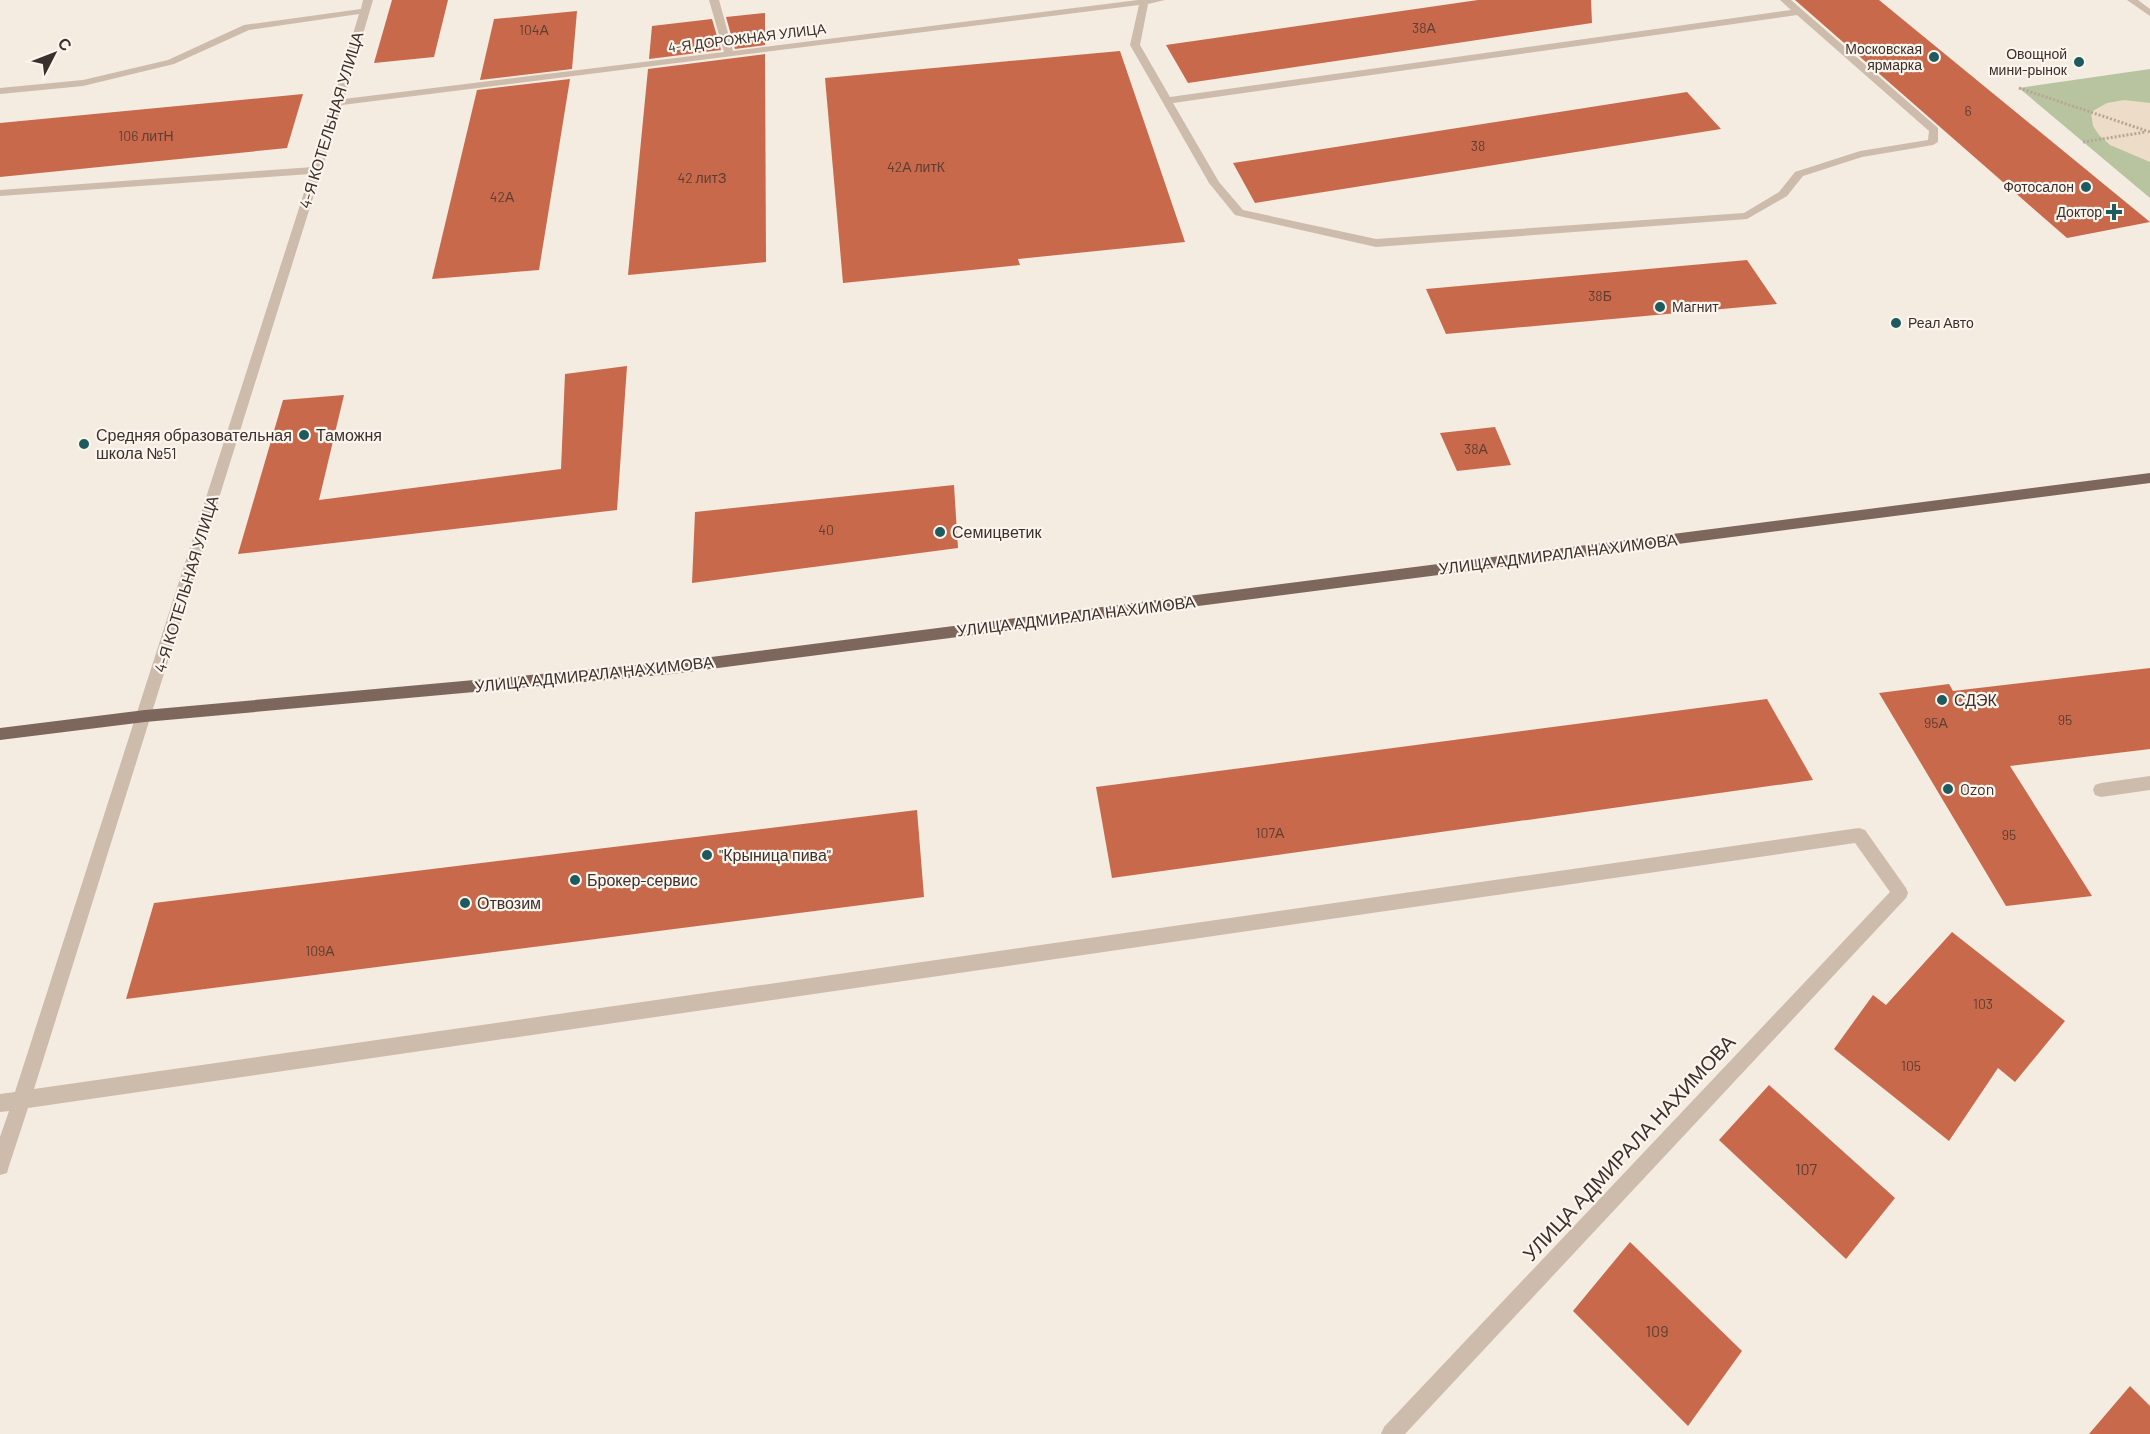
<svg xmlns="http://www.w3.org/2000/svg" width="2150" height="1434" viewBox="0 0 2150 1434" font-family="Barlow,sans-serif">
	<rect width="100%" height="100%" fill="#f4ebe1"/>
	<polygon fill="#b8c4a0" points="2150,69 2150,198 2019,88"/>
	<polygon fill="#ecdcc8" points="2124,100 2150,103 2150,162 2110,145 2099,135 2093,126 2091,112 2107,103"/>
	<g fill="#c8694b">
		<polygon points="392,0 448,0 434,57 374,63"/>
		<polygon points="1478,0 1591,0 1592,23 1188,83 1166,45"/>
		<polygon points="1795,0 1879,0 2150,222 2067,238"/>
		<polygon points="577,11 572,69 480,80 494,19"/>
		<polygon points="765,13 765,45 735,49 726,17"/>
		<polygon points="712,19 721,50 649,59 652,26"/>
		<polygon points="1120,51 1185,242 1018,259 1020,265 843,283 825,78"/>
		<polygon points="765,54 766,262 628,275 648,69"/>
		<polygon points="570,79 539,270 432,279 477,90"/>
		<polygon points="1687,92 1721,129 1255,203 1233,163"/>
		<polygon points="303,94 287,148 0,177 0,123"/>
		<polygon points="1747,260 1777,304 1446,334 1426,289"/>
		<polygon points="627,366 617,510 238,554 283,400 344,395 319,500 561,469 565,374"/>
		<polygon points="1495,427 1511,465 1457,471 1440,433"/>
		<polygon points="954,485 958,548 692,583 695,512"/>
		<polygon points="2150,668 2150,749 2010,766 2092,896 2006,906 1879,693 1949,684 1953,691"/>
		<polygon points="1767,699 1813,780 1112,878 1096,787"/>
		<polygon points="917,810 924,897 126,999 154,903"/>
		<polygon points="1952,932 2065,1021 2015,1082 1998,1068 1949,1141 1834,1049 1873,995 1886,1005"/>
		<polygon points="1769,1085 1895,1198 1846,1259 1719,1140"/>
		<polygon points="1630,1242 1742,1351 1688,1426 1573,1311"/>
		<polygon points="2130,1386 2150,1406 2150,1434 2089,1434"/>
	</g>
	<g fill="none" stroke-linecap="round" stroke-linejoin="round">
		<g stroke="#b9a596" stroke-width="3" stroke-dasharray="2 2" stroke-linecap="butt">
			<polyline points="2019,88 2150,132"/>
			<polyline points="2083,142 2146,132"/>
		</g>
		<g fill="#cdbbac" fill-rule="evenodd">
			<path d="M363,0H373L344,99L724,52L709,0H719L733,51L1138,0H1165L1148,4L1140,45L1170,97L1791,10L1780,0H1791L1938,128V142L1933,145L1862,157L1803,176L1787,196L1747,219L1376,247L1235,215L1209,183L1130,45L1139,5L342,105L34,1089L1859,828L1865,830L1906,888L1908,893L1906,898L1405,1434H1381L1384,1427L1890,892L1855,843L28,1108L9,1166L7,1173L0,1175V1137L9,1111L0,1112V1094L15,1092L310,174L0,196V190L313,167L359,14L249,30L174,64L83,86L0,94V88L83,80L168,60L244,25L361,9ZM1797,15L1929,131L1928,140L1860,151L1795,172L1779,192L1744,213L1376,239L1243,210L1219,182L1173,103Z"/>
			<polygon points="2127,0 2138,0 2150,9 2150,16"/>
			<polygon points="2150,776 2150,790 2101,797 2095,795 2093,790 2095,785 2101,783"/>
		</g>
		<polygon fill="#7d675c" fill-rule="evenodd" points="2150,473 2150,483 672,674 145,722 0,740 0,728 145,710 672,662"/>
	</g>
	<g fill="#1f5a5e" stroke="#fbf5ee" stroke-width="2">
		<circle cx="1934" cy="57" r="6"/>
		<circle cx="2079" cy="62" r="6"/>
		<circle cx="2086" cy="187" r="6"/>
		<path d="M2111 203h6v6h6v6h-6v6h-6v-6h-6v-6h6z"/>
		<circle cx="1660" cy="307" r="6"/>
		<circle cx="1896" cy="323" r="6"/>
		<circle cx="304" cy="435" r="6"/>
		<circle cx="84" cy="444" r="6"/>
		<circle cx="940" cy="532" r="6"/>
		<circle cx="1942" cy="700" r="6"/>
		<circle cx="1948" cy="789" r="6"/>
		<circle cx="707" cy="855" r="6"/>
		<circle cx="575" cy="880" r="6"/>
		<circle cx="465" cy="903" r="6"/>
	</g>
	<g text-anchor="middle" stroke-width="4.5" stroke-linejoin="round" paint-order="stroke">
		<g font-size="14" fill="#5e3e33">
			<text x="1424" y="33">38А</text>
			<text x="534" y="35">104А</text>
			<text x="1968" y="116">6</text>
			<text x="146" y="141">106 литН</text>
			<text x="1478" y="151">38</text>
			<text x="916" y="172">42А литК</text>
			<text x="702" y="183">42 литЗ</text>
			<text x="502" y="202">42А</text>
			<text x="1600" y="301">38Б</text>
			<text x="1476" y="454">38А</text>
			<text x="826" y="535">40</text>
			<text x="2065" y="725">95</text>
			<text x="1936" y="728">95А</text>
			<text x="1270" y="838">107А</text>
			<text x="2009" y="840">95</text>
			<text x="320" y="956">109А</text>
			<text x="1983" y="1009">103</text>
			<text x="1911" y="1071">105</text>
		</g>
		<g font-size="14" fill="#3b302b" stroke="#fbf5ee">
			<text transform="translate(747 38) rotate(-7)" y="5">4-Я ДОРОЖНАЯ УЛИЦА</text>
		</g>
		<g font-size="14" fill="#3b302b" stroke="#fbf5ee" text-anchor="end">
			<text x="1922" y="54">Московская<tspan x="1922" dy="16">ярмарка</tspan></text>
			<text x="2067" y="59">Овощной<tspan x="2067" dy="16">мини-рынок</tspan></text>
			<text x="2074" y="192">Фотосалон</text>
			<text x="2102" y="217">Доктор</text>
			<text x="1672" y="312" text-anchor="start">Магнит</text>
			<text x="1908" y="328" text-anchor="start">Реал Авто</text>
		</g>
		<g font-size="16" fill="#3b302b" stroke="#fbf5ee">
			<text transform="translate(331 120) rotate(-73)" y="6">4-Я КОТЕЛЬНАЯ УЛИЦА</text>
			<text transform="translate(1558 554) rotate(-7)" y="6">УЛИЦА АДМИРАЛА НАХИМОВА</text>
			<text transform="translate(186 584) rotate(-73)" y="6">4-Я КОТЕЛЬНАЯ УЛИЦА</text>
			<text transform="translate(1076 616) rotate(-7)" y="6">УЛИЦА АДМИРАЛА НАХИМОВА</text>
			<text transform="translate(594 674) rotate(-6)" y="6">УЛИЦА АДМИРАЛА НАХИМОВА</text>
		</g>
		<g font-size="16" fill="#3b302b" stroke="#fbf5ee" text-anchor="start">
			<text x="96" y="441">Средняя образовательная<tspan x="96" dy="18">школа №51</tspan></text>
			<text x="316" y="441">Таможня</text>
			<text x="952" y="538">Семицветик</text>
			<text x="1954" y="706">СДЭК</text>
			<text x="1960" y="795">Ozon</text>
			<text x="719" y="861">"Крыница пива"</text>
			<text x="587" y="886">Брокер-сервис</text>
			<text x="477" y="909">Отвозим</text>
		</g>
		<g font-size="16" fill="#5e3e33">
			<text x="1806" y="1175">107</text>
			<text x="1657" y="1337">109</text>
		</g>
		<g font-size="20" fill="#3b302b" stroke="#fbf5ee">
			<text transform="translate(1629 1148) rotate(-47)" y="7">УЛИЦА АДМИРАЛА НАХИМОВА</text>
		</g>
	</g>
	<g transform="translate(54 54) rotate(48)" stroke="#fbf5ee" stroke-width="4.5" paint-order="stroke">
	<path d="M0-4.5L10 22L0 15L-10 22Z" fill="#3b302b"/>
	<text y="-9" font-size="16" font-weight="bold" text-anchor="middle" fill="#3b302b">С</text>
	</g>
</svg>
